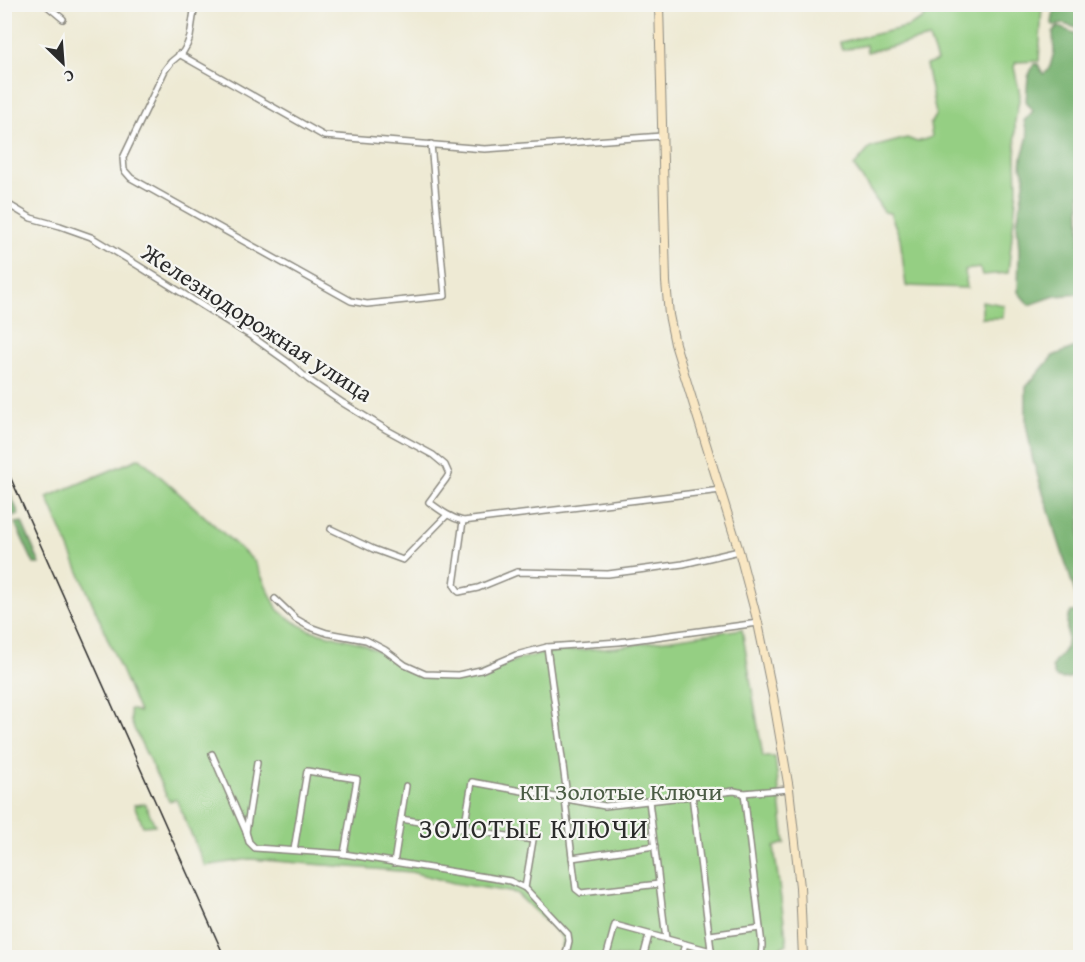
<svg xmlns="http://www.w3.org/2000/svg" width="1085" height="962" viewBox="0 0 1085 962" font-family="'Gentium Book Plus',serif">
	<rect width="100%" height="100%" fill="#f6f6f2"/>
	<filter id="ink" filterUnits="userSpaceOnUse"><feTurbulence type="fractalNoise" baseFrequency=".0167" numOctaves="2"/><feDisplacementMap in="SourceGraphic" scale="12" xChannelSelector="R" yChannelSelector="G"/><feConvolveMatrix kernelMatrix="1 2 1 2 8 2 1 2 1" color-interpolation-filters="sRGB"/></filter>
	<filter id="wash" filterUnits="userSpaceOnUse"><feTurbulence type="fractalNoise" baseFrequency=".008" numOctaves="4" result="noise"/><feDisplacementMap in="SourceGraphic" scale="24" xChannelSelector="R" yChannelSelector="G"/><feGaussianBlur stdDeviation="1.35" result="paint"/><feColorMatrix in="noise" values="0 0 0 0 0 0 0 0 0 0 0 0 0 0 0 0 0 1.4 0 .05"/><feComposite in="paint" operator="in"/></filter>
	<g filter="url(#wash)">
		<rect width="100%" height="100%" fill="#eeead4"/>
		<g fill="#95cf83" stroke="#607d57" stroke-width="1.5">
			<polygon points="948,5 1042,5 1039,61 1016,62 1014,67 1020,95 1015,121 1017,190 1008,273 982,275 980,268 965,270 967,288 906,286 900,238 890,213 884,212 854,166 870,148 907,138 917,142 932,137 930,124 936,114 926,65 937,61 929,38 867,52 866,45 842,50 840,42 907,27 924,18 924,14 937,10 946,10"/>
			<polygon points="982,301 1004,305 1003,318 982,318"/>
			<polygon points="140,458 254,561 278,610 293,621 309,630 361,643 382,653 403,667 428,678 460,679 477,675 517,660 543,653 616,647 742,629 763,757 775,757 785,843 774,847 787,944 766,955 765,957 559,957 563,938 516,893 454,883 411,872 250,859 205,866 176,799 169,801 131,722 130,709 139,712 47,497"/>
			<polygon points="145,804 155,825 143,826 134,805"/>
		</g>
		<g fill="#78b271" stroke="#526e4e" stroke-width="1.5">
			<polygon points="1056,5 1080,5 1080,29 1063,24 1055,26 1052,24 1053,15"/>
			<polygon points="1058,27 1080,35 1080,294 1055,296 1029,305 1018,292 1019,250 1017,224 1025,177 1021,167 1022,157 1028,136 1024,121 1033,111 1026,101 1028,77 1034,64 1038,64 1043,74 1049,70 1054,52 1053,32"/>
			<polygon points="1080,345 1080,608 1033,461 1026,424 1026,387 1053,356"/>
			<polygon points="4,480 19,514 14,516 5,496"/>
			<polygon points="22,522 40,564 34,564 15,523"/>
			<path d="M1080,611V670C1073,679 1065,681 1055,677L1052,667C1055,659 1063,655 1066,647C1069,638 1066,630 1067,622C1067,618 1070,615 1071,612Z"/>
		</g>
	</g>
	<g filter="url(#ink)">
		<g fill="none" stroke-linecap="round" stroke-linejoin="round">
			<defs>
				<g id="street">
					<polyline points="45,4 63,19"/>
					<polyline points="195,4 190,37 187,45 183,52 171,62 165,70 123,158 124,170 131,178 351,301 367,304 445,296 431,144"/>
					<polyline points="179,54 324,136 485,149 662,136"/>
					<path d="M4,202L31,218L60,226L91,237L134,263L254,338L289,363L309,380L343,403L387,430L433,455L445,465L449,474L446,479L429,502C440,510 450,518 463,521L721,490"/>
					<polyline points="463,521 454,585 459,592 478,588 517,572 608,574 683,564 739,551"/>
					<polyline points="331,529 373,549 403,560 447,515"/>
					<polyline points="275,599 296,619 310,627 327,633 366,640 385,650 405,665 425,674 458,675 481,670 516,655 547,647 619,642 758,623"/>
					<polyline points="547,647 566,788 565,800 576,889 581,893 659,884"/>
					<polyline points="212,754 246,832 249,842 255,848 344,854 510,881 525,888 568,934 569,941 565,958"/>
					<polyline points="744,793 762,945 761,958"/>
					<polyline points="692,795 712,958"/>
					<polyline points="649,801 666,939"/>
					<polyline points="401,819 533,840 525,888"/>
					<polyline points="464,829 472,782 605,806 734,791 744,793 789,789"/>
					<polyline points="246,832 257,763"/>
					<polyline points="294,850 307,771 357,779 344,854"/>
					<polyline points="572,858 655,846"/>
					<polyline points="394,863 406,786"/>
					<polyline points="710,935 760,928"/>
					<polyline points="606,958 615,925 711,951"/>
					<polyline points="643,958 649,935"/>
					<polyline points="681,958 685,944"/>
				</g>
				<polyline id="secondary" points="659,4 666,282 669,315 675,344 739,551 758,623 773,696 789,789 800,887 803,958"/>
			</defs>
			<use href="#street" stroke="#8c8a80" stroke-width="8"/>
			<use href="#secondary" stroke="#8c8a80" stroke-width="10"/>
			<use href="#street" stroke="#fff" stroke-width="5"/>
			<use href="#secondary" stroke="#f9e7c3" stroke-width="8"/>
			<polyline stroke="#2b2b2b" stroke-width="1.5" points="4,463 225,958"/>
		</g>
	</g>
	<g text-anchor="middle" stroke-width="4.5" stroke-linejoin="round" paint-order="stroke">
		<g font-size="24" fill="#2b2b2b" stroke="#f6f6f2">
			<text transform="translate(257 323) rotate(33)" y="8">Железнодорожная улица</text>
		</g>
		<g font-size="24" fill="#4b5c45" stroke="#f6f6f2">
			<text x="621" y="800">КП Золотые Ключи</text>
		</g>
		<g font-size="27" letter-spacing="1.5" fill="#2b2b2b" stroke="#f6f6f2">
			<text x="534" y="838">ЗОЛОТЫЕ КЛЮЧИ</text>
		</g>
	</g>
	<rect width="1085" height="962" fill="none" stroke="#f6f6f2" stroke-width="24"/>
	<g transform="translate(63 63) rotate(155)" stroke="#f6f6f2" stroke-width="4.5" paint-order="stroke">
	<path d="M0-4.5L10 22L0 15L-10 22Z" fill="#2b2b2b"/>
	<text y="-9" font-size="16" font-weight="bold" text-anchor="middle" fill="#2b2b2b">С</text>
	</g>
</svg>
